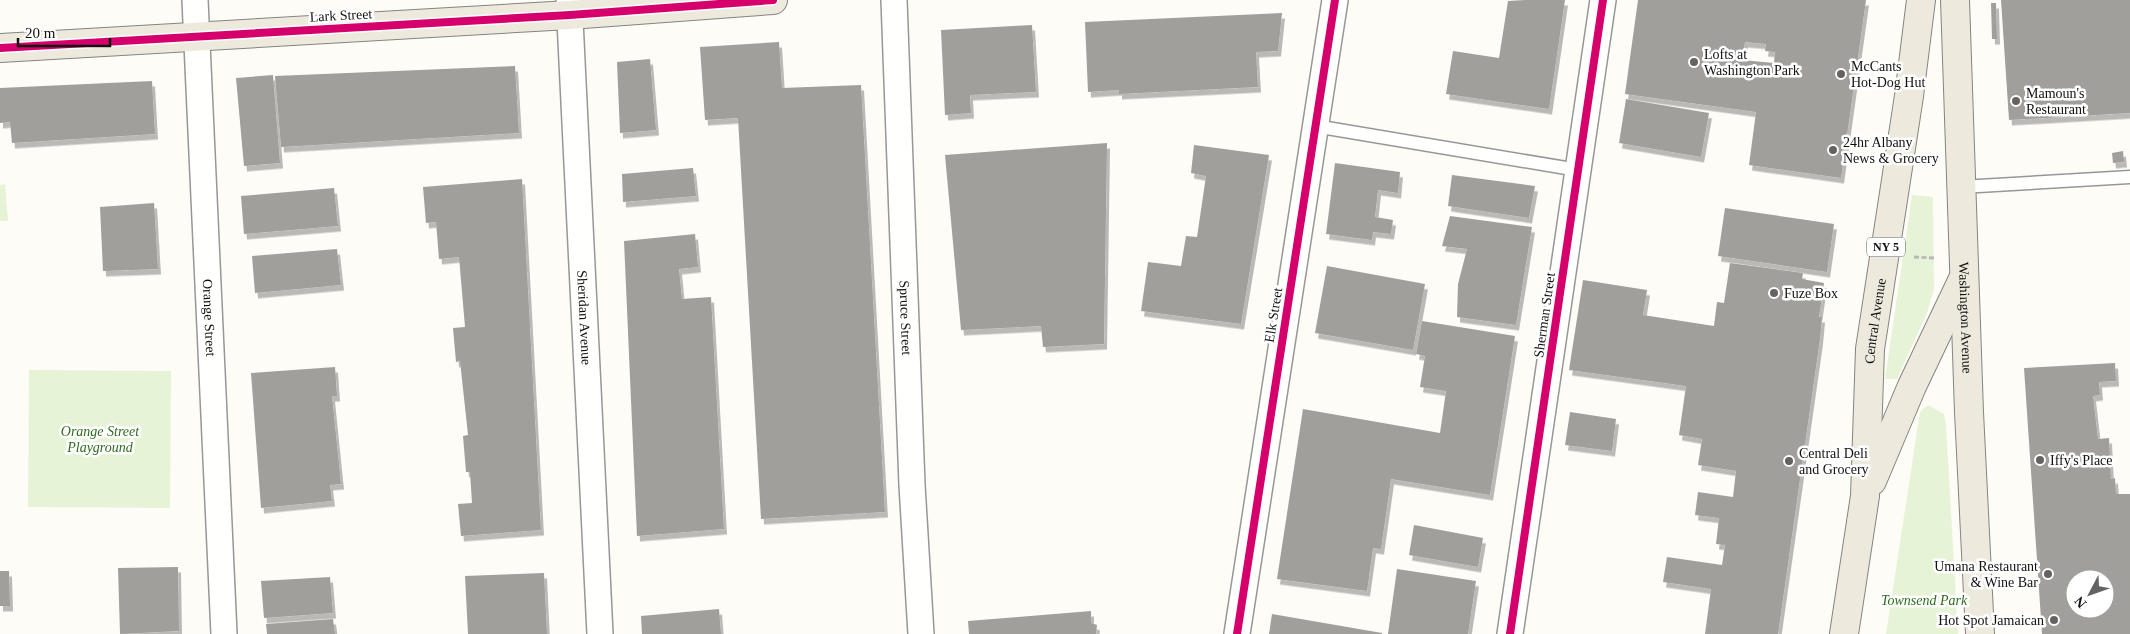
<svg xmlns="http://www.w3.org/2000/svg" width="2130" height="634" viewBox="0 0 2130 634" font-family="'Times New Roman',serif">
	<defs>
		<filter id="shadow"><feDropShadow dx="3" dy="5.5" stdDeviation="0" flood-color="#0004"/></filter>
	</defs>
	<rect width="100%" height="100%" fill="#fdfcf7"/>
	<g fill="#e7f3d7">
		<polygon points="5,184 8,221 0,221 0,185"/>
		<polygon points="1912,195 1933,197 1934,289 1927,313 1897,379 1885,379"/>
		<polygon points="29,370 171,371 170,508 28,507"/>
		<polygon points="1928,405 1944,414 1946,424 1958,634 1886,634 1920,412"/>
	</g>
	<g fill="#a19f9c" fill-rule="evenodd" filter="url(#shadow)">
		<polygon points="1525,0 1565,0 1549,109 1446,94 1453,51 1499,58 1508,1"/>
		<path d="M1638,0H1866L1841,178L1749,165L1756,112L1625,94ZM1745,42L1766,44L1765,51L1775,52L1774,63L1742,60Z"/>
		<polygon points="2001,0 2130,0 2130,113 2009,120"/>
		<polygon points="1991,3 1996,3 1997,39 1992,39"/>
		<polygon points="1282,13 1278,51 1256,52 1258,87 1119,94 1119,90 1088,92 1085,22"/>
		<polygon points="1032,25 1036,92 970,95 971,113 945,115 941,30"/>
		<polygon points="779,42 782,88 861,85 885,512 761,519 738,118 705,120 700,47"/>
		<polygon points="650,59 656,130 620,133 617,62"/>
		<polygon points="515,66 519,133 281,147 275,76"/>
		<polygon points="273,75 280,163 244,166 236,78"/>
		<polygon points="152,81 155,134 12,143 10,122 0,123 0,88"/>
		<polygon points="1626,99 1709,113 1701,157 1619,143"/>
		<polygon points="1107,143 1104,344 1043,347 1041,326 961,330 945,155"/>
		<polygon points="1194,145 1269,155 1241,324 1141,311 1148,262 1181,266 1186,236 1197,237 1206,176 1191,173"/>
		<polygon points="2123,151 2124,162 2113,163 2112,153"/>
		<polygon points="1335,163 1400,172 1398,193 1378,190 1375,217 1393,220 1391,234 1373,232 1372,240 1326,234"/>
		<polygon points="693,168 696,196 623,202 622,174"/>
		<polygon points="1452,175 1535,186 1529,218 1448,206"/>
		<polygon points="522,179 541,530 461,536 458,504 472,503 470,472 466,472 463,436 468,435 460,361 456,362 453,328 465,327 459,257 439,259 436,222 426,223 423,187"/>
		<polygon points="334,188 338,226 244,234 241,196"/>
		<polygon points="154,203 158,269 103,271 100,207"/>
		<polygon points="1725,208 1834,224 1827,272 1718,256"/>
		<polygon points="1450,216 1532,227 1516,325 1457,317 1458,284 1467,249 1442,246"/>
		<polygon points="695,234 698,267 679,269 682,299 711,297 724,529 637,536 624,241"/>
		<polygon points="337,249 341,285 255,293 252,256"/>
		<polygon points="1730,263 1803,273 1802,279 1824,283 1819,317 1822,317 1820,339 1778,634 1705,634 1711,589 1663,582 1667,557 1722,565 1725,545 1716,544 1719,518 1695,515 1698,492 1733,497 1736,471 1698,465 1702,439 1679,435 1686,386 1569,370 1583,280 1647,290 1643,315 1714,326 1717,302 1724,303"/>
		<polygon points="1327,266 1425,284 1413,350 1315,333"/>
		<polygon points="1422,321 1515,336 1490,495 1391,479 1381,549 1373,548 1367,591 1277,579 1303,409 1440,433 1446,391 1420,387 1425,356 1416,354"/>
		<path d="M2115,363L2116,381L2099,382L2100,395L2093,396L2098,439L2109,438L2111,479L2115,478L2116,494H2130V634H2042L2024,368ZM2075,579H2105V609H2075Z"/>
		<polygon points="335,367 337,396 332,396 341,484 330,485 332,501 261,508 251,373"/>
		<polygon points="1570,412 1616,419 1612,451 1565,445"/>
		<polygon points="1414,525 1483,538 1478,567 1409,555"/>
		<polygon points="178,567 179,631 120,634 118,568"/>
		<polygon points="1397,569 1476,581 1468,634 1388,634"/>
		<polygon points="0,571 9,571 10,606 0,606"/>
		<polygon points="544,573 547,634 468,634 465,576"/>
		<polygon points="330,577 333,613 264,618 261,581"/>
		<polygon points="719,609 721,634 642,634 641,616"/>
		<polygon points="1091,611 1091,623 1097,625 1096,634 969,634 968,621"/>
		<polygon points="1272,614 1382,633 1382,634 1269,634"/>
		<polygon points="333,619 335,634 267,634 266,624"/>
	</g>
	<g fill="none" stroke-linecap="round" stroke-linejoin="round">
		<defs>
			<g id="service">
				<polyline points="1315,126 1578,170"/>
				<polyline points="1961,187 2130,177"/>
			</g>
			<g id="minor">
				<path id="s1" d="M195,0L224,634"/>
				<path id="s2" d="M569,0L600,634"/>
				<path id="s3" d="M894,0L912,485L921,634"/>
				<polyline points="1237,634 1335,0"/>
				<polyline points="1510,634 1603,0"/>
			</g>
			<g id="primary">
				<path id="s4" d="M1955,0L1969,412L1980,634"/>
				<polyline points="0,48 570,15 773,0"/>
				<polyline points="1872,481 1912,386 1962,281"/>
				<path id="s5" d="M1844,634L1865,496L1870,349L1909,96L1921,0"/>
			</g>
		</defs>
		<use href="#service" stroke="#979795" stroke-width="15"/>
		<use href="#minor" stroke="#979795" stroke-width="28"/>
		<use href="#primary" stroke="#858482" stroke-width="30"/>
		<polyline stroke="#b9b9b8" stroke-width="3" stroke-dasharray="5 2.5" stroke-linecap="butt" points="1914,257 1934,258"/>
		<use href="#service" stroke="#fffffe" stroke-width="12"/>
		<use href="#minor" stroke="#fffffe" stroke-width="25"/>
		<use href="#primary" stroke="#ede9dc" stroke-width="28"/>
		<defs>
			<g id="cycleway">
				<polyline points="0,48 570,15 773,0"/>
				<polyline points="1237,634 1335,0"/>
				<polyline points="1510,634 1603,0"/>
			</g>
		</defs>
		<use href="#cycleway" stroke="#fff" stroke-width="11"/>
		<use href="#cycleway" stroke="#d6006c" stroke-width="8"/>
	</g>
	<g fill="#646362" stroke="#fff" stroke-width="2">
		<circle cx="1694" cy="62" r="5"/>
		<circle cx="1841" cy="74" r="5"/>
		<circle cx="2016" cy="101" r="5"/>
		<circle cx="1833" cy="150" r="5"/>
		<circle cx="1774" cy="293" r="5"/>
		<circle cx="2040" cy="460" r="5"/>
		<circle cx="1789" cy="461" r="5"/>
		<circle cx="2048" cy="574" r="5"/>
		<circle cx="2054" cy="620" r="5"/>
	</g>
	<g text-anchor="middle" stroke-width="5" stroke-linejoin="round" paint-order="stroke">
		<rect fill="#fff" stroke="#585858" stroke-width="1" x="1867" y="237.5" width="38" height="19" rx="4"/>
		<g font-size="12" font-weight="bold" fill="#111">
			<text x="1886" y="251">NY 5</text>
		</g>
		<g font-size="14" fill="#111" stroke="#fff">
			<text transform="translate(341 15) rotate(-3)" y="5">Lark Street</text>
			<text transform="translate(1273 315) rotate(-81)" y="5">Elk Street</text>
			<text transform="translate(1544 315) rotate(-82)" y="5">Sherman Street</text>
			<text dy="5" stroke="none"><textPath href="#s1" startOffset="318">Orange Street</textPath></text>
			<text dy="5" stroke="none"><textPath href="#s2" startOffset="318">Sheridan Avenue</textPath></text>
			<text dy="5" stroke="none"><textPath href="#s3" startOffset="318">Spruce Street</textPath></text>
			<text dy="5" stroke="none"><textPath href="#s4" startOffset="318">Washington Avenue</textPath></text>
			<text dy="5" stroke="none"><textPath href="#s5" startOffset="315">Central Avenue</textPath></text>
		</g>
		<g font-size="14" fill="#111" stroke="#fff" text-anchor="start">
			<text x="1704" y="59">Lofts at<tspan x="1704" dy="16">Washington Park</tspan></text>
			<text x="1851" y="71">McCants<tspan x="1851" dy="16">Hot-Dog Hut</tspan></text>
			<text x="2026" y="98">Mamoun's<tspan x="2026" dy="16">Restaurant</tspan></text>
			<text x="1843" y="147">24hr Albany<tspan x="1843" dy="16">News &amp; Grocery</tspan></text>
			<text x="1784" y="298">Fuze Box</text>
			<text x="1799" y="458">Central Deli<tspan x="1799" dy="16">and Grocery</tspan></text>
			<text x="2050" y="465">Iffy's Place</text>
			<text x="2038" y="571" text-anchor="end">Umana Restaurant<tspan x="2038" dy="16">&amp; Wine Bar</tspan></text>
			<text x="2044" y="625" text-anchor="end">Hot Spot Jamaican</text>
		</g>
		<g font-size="14" font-style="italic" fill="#2f6b1f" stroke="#fff">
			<text x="100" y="436">Orange Street<tspan x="100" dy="16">Playground</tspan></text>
			<text x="1924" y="605">Townsend Park</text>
		</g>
	</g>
	<g transform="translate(2090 594) rotate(229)"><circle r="24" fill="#ffffff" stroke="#a0a0a0"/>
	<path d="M0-4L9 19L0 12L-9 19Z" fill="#646362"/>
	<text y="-8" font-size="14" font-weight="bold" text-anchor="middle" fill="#111111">N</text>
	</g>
	<path d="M18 38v8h92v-8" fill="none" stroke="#111111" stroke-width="2.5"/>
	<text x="25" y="38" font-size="15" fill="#111111" stroke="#ffffff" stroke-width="4" paint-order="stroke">20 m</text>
</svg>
